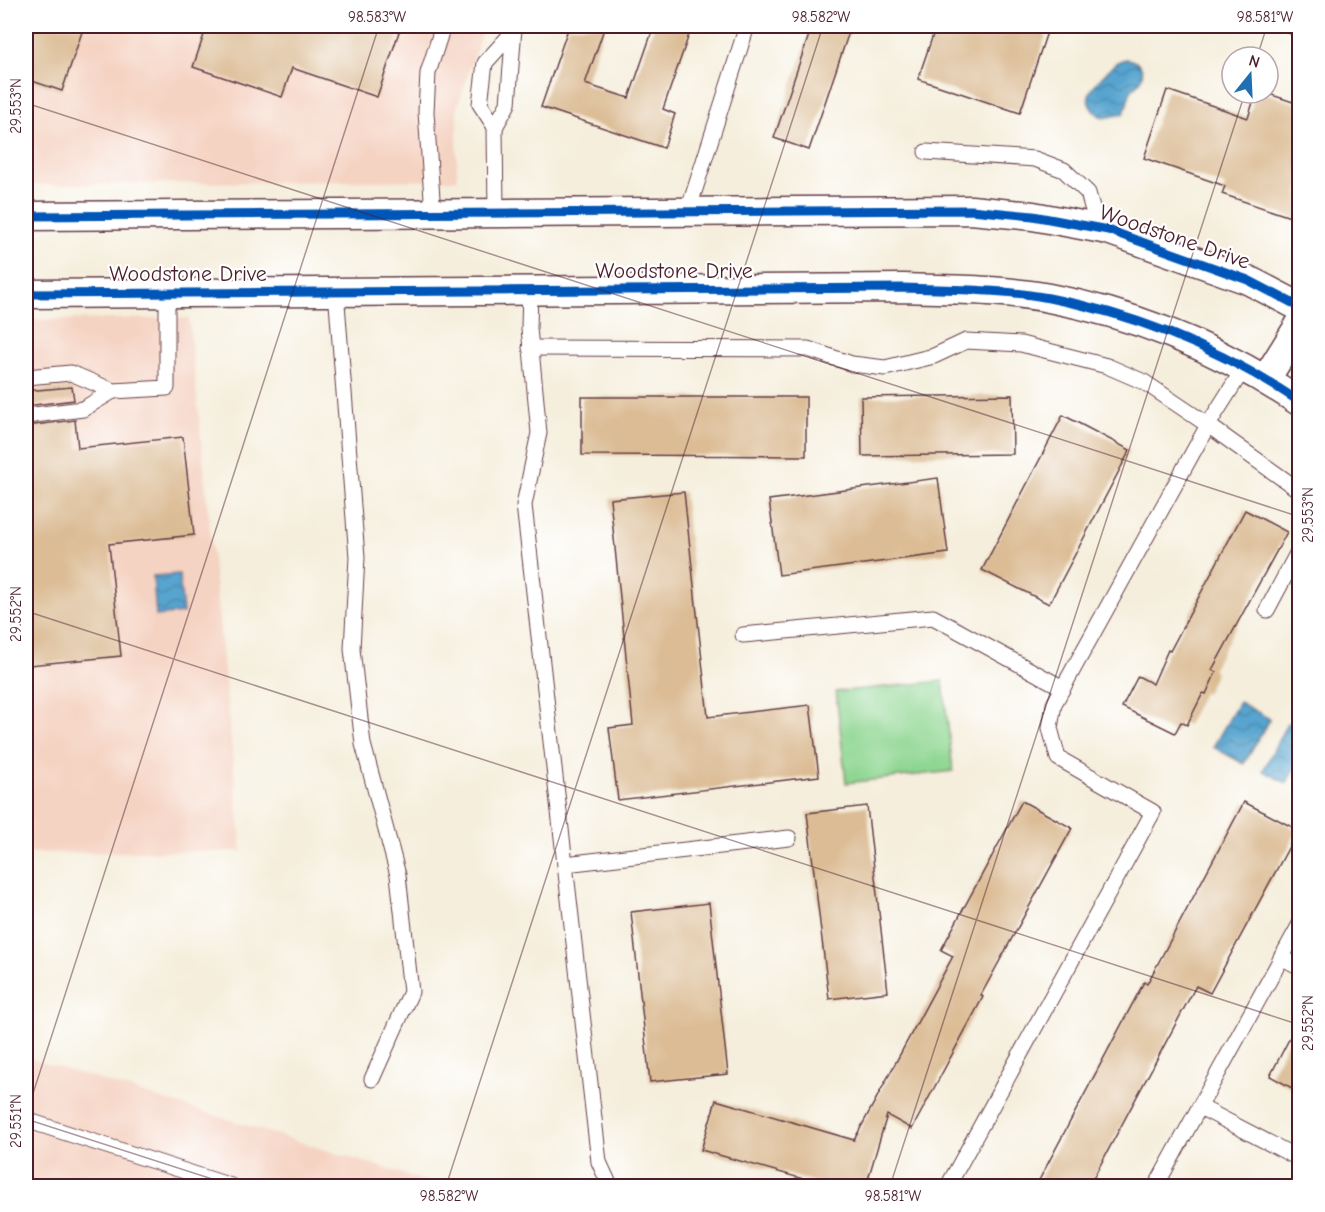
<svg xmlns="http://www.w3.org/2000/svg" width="1325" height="1212" viewBox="0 0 1325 1212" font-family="'Comic Neue',sans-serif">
	<defs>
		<pattern id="water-waves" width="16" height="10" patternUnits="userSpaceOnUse" patternTransform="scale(1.5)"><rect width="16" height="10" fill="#56a4cf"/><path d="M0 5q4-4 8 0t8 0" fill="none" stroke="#4985a8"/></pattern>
	</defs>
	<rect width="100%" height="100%" fill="#fff"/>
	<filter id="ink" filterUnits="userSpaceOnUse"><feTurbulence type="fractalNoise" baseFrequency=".0167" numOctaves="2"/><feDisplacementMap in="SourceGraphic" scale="12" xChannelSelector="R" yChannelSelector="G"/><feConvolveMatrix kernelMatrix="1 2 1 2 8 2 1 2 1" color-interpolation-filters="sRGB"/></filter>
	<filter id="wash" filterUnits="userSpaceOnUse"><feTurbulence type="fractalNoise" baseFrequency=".008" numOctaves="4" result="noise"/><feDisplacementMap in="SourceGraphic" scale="24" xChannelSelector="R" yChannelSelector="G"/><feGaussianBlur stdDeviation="1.35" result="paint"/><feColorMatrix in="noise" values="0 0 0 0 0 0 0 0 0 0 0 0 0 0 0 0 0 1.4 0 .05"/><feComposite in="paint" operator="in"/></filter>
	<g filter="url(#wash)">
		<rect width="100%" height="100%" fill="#f5eedc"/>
		<g fill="#f5d3c2">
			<polygon points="26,26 484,26 457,108 457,180 26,185"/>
			<polygon points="189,318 242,851 26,853 26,320"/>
			<polygon points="26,1057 442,1186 26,1186"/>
		</g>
		<polygon fill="#8ed691" stroke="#6c7a5e" stroke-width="1.5" points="943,681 953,771 846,783 836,692"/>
		<g fill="url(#water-waves)" stroke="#50627d" stroke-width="1.5">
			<path d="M1126,59C1138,60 1147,69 1140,81C1138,85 1133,87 1131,91C1127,99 1128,107 1123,114L1104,118C1080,105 1087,91 1103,76C1111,68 1114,62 1126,59Z"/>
			<polygon points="179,574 183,613 156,616 153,576"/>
			<polygon points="1239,702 1270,719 1244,764 1213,747"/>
			<polygon points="1287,723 1299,729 1299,759 1287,783 1263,771"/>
		</g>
		<g id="blocks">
			<g fill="#dbbc94">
				<polygon points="26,26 84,26 62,91 26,79"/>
				<polygon points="207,26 401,26 377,97 292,68 282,97 193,67"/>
				<polygon points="569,26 605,26 585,84 629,98 654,26 692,26 663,109 675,114 664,148 541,107"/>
				<polygon points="812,26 851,26 809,150 774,138"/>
				<polygon points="936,26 1049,26 1020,113 918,79"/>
				<polygon points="1167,90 1248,118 1256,93 1266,93 1299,104 1299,220 1222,194 1225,186 1144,158"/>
				<polygon points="72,387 74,400 26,406 26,391"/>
				<polygon points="1012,395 1013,454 862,456 861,397"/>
				<polygon points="582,397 806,397 806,456 582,455"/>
				<polygon points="1063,415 1130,450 1049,604 982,570"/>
				<polygon points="75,420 78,448 183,437 194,535 109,544 121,656 29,665 26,635 26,453 28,453 26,426"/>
				<polygon points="938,478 948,553 779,575 769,500"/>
				<polygon points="684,492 708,717 810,705 819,776 618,800 609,728 633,725 610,499"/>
				<polygon points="1245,510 1287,532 1212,670 1216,672 1206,694 1203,693 1187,725 1181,722 1175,733 1122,707 1138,676 1153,684 1168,650 1170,651"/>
				<polygon points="1022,801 1072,828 981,995 983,997 912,1129 887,1115 866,1186 828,1186 701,1150 716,1100 854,1140 953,956 941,950"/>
				<polygon points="1244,802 1298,830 1210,993 1196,986 1089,1186 1036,1186 1144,982 1147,984"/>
				<polygon points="867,806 888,992 829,999 807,813"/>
				<polygon points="709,903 728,1074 650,1082 631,912"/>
				<polygon points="1299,1020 1299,1092 1270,1076"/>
			</g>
		</g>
	</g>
	<g filter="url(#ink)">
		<use href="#blocks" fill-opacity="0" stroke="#643e46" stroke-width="1.5"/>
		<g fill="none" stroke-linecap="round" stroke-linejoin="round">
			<defs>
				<g id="lane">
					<polyline points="1291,26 1300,29"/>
					<polyline points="495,127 508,104 514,28"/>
					<polyline points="926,152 1035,159 1064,170 1088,193 1098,228"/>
					<polyline points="688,211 747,26"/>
					<polyline points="433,213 426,112 428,73 443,26"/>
					<polyline points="496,213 495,127 480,104 485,63 513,32"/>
					<polyline points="336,291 357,557 352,649 363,744 398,875 411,992 372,1079"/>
					<polyline points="530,291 529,328 539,433 524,505 599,1162 610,1186"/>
					<polyline points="530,348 808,349 852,364 885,368 934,356 966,341 1021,344 1107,366 1144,382 1208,425 1300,491"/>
					<polyline points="26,377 71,373 113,391 167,388 167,293"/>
					<polyline points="26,416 83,409 113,391"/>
					<polyline points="1267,610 1300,548"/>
					<polyline points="743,635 933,617 1063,688"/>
					<polyline points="565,864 789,838"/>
					<polyline points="1281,957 1300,967"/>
					<polyline points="1200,1107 1300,1159"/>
					<polyline points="26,1120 231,1186"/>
					<polyline points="948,1186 1153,812 1058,758 1050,728 1054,704 1208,425 1244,368"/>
					<polyline points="1156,1186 1300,924"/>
				</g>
				<g id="street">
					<polyline points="26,216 971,210 1033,216 1108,230 1248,280 1300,307"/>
					<path d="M26,294L904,288C952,290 1001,289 1049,298C1138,315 1224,351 1300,402"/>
					<polyline points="1266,379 1300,324"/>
				</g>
			</defs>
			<use href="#lane" stroke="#643e46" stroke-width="17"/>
			<use href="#street" stroke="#643e46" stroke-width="31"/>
			<use href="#lane" stroke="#fff" stroke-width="15"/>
			<use href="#street" stroke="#fff" stroke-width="28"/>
			<defs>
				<g id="cycleway">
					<polyline points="26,216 971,210 1033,216 1108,230 1248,280 1300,307"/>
					<path d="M26,294L904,288C952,290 1001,289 1049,298C1138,315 1224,351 1300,402"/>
				</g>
			</defs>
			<use href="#cycleway" stroke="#fff" stroke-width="13"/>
			<use href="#cycleway" stroke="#0057b8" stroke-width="9"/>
		</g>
	</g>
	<path fill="none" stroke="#4a1f2b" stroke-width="1.5" stroke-opacity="0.45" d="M1257,57L1267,26M26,103L1300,517M26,611L1300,1025M26,1115L379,26M26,1119L234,1186M446,1186L823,26M890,1186L1245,93"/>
	<g text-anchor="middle" stroke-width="4.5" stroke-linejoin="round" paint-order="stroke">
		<g font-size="22" fill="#4a1f2b" stroke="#fff">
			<text transform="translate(1175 236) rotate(19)" y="8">Woodstone Drive</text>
			<text x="674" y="278">Woodstone Drive</text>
			<text x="188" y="281">Woodstone Drive</text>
		</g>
	</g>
	<rect width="1325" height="1212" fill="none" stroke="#fff" stroke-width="66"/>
	<g transform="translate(1250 75) rotate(18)"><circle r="28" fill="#ffffff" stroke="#b7a5aa" stroke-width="1.5"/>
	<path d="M0-4.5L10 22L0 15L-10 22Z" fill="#1f6fb2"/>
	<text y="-9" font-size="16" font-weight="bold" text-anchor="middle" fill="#4a1f2b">N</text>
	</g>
	<rect x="33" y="33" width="1259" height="1146" fill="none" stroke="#4a1f2b" stroke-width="2"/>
	<g font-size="15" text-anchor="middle" fill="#4a1f2b">
		<text x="377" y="22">98.583°W</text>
		<text x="821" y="22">98.582°W</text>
		<text x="1265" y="22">98.581°W</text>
		<text transform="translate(16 106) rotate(-90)" y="5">29.553°N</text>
		<text transform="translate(1308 515) rotate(-90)" y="5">29.553°N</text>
		<text transform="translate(16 614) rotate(-90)" y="5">29.552°N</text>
		<text transform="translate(1308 1023) rotate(-90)" y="5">29.552°N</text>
		<text transform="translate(16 1121) rotate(-90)" y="5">29.551°N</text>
		<text x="449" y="1201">98.582°W</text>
		<text x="893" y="1201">98.581°W</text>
	</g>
</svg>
